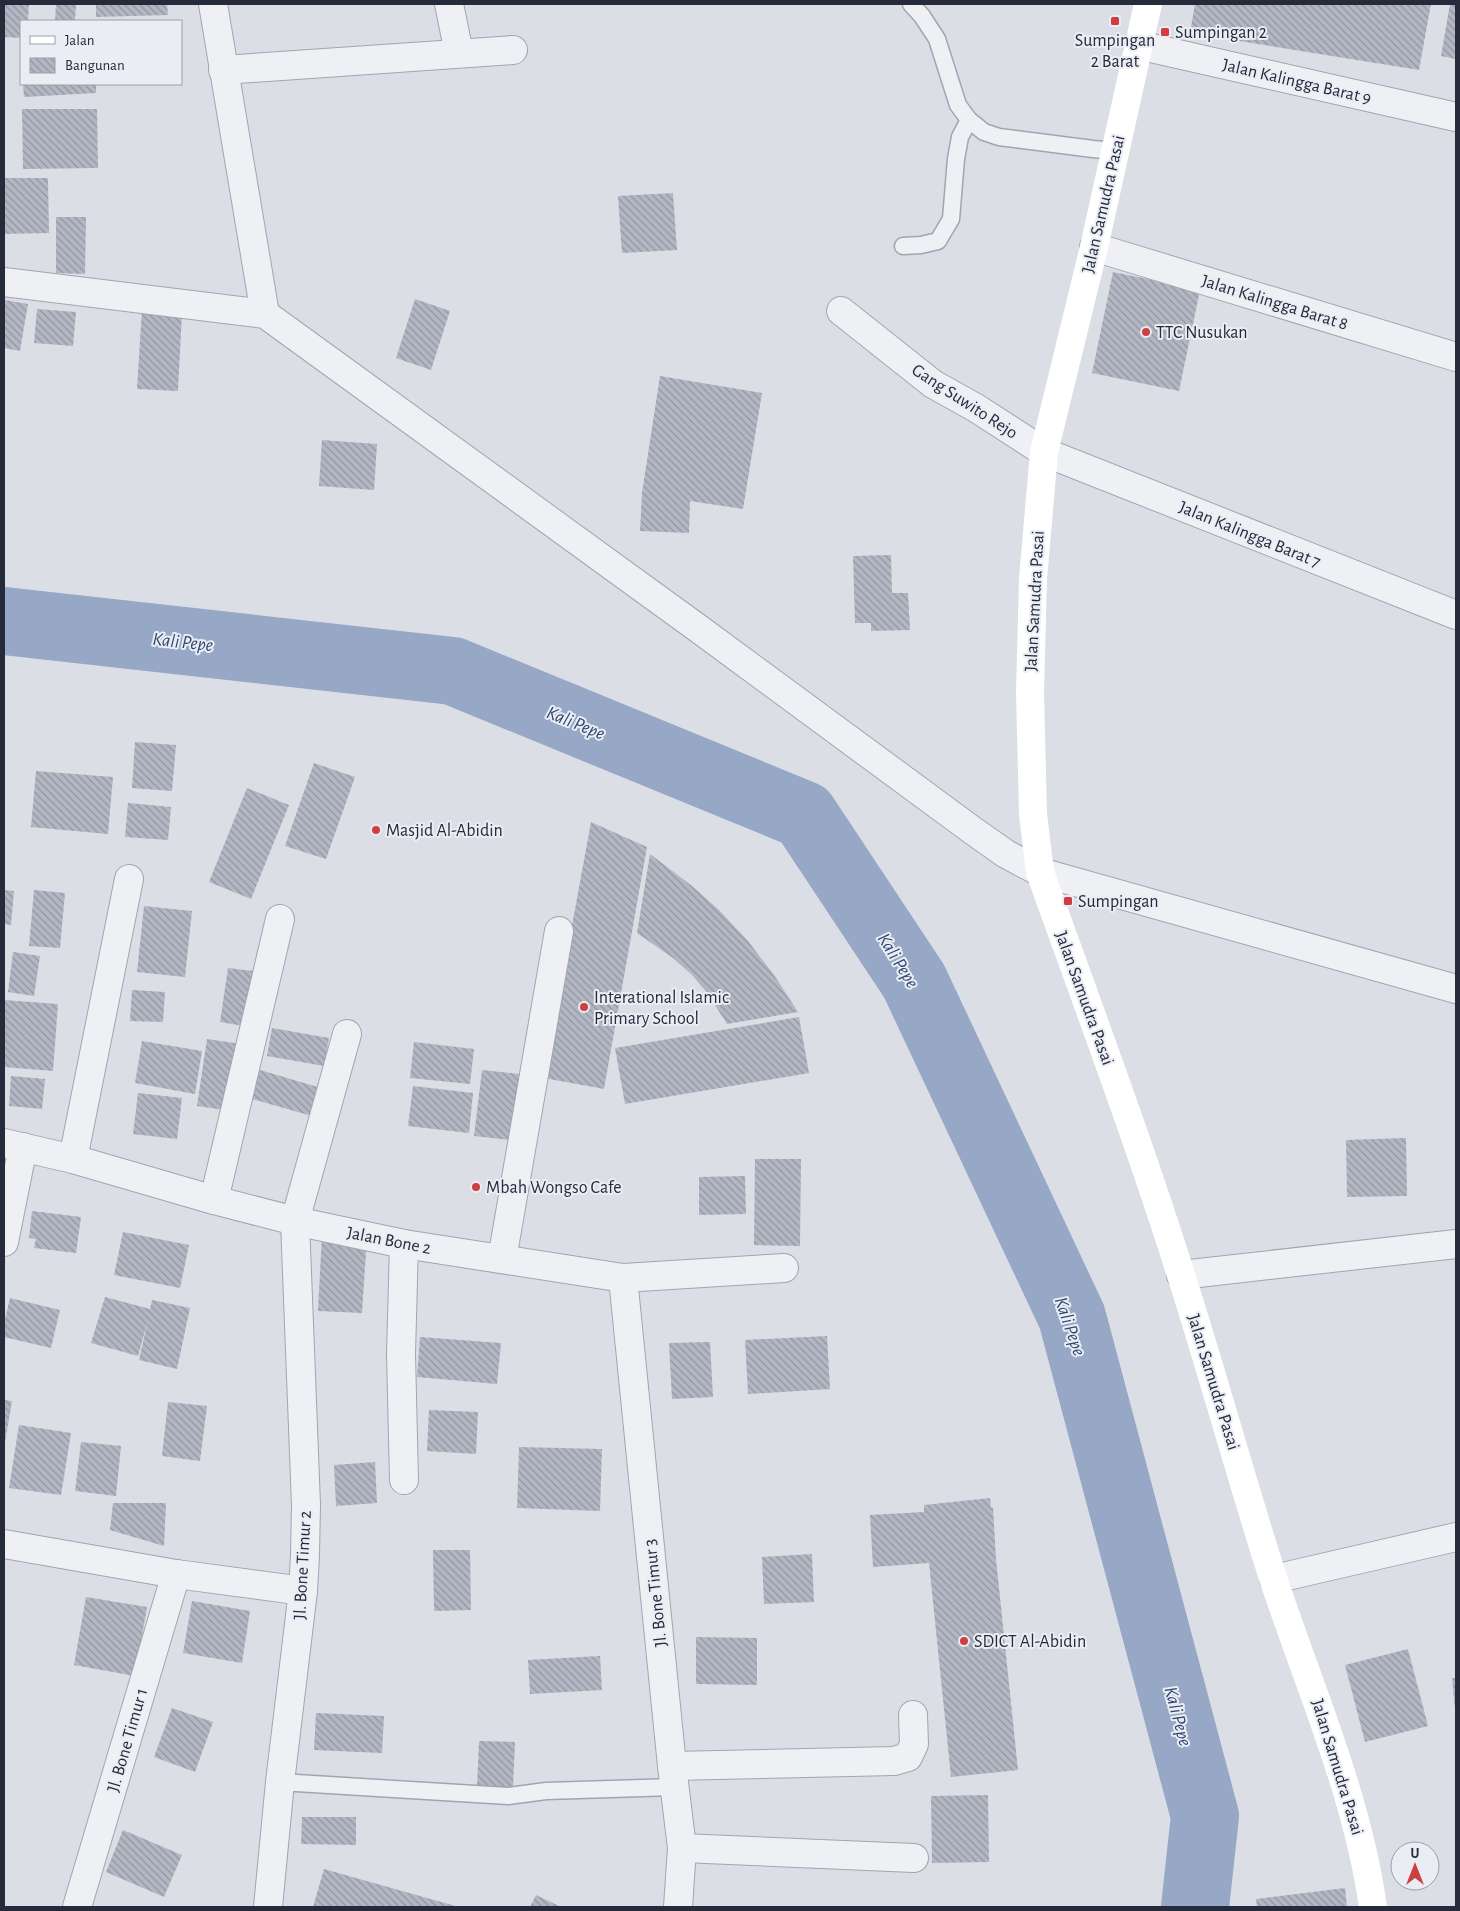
<svg xmlns="http://www.w3.org/2000/svg" width="1460" height="1911" viewBox="0 0 1460 1911" font-family="'Alegreya Sans',sans-serif">
	<defs>
		<pattern id="building-back-hatch" width="6" height="6" patternUnits="userSpaceOnUse" patternTransform="scale(1.25)"><rect width="6" height="6" fill="#b3b7c3"/><path d="M-1 5l2 2M0 0l6 6M5-1l2 2" fill="none" stroke="#9195a0"/></pattern>
	</defs>
	<rect width="100%" height="100%" fill="#dcdee6"/>
	<g fill="none" stroke-linecap="round" stroke-linejoin="round">
		<polyline stroke="#96a8c6" stroke-width="68" points="4,621 453,671 804,815 914,981 1072,1317 1205,1816 1195,1907"/>
	</g>
	<g fill="url(#building-back-hatch)">
		<polygon points="4,4 29,4 28,21 21,21 21,38 4,37"/>
		<polygon points="56,4 76,4 75,21 55,21"/>
		<polygon points="96,4 167,4 168,15 96,17"/>
		<polygon points="1195,4 1431,4 1419,70 1190,33"/>
		<polygon points="1450,4 1456,4 1456,59 1441,56"/>
		<polygon points="23,84 96,84 96,93 24,97"/>
		<polygon points="22,109 97,109 98,168 23,169"/>
		<polygon points="4,178 48,178 49,233 4,234"/>
		<polygon points="673,193 677,250 622,253 618,196"/>
		<polygon points="56,217 86,217 85,274 56,273"/>
		<polygon points="1113,272 1200,290 1179,391 1092,373"/>
		<polygon points="415,299 450,311 431,370 396,358"/>
		<polygon points="4,300 28,304 20,351 4,348"/>
		<polygon points="37,309 76,312 73,346 34,343"/>
		<polygon points="142,309 182,312 178,391 137,389"/>
		<polygon points="660,376 762,393 743,509 690,501 689,533 640,531 642,493"/>
		<polygon points="322,440 377,444 374,490 319,486"/>
		<polygon points="891,555 892,593 908,593 910,630 871,631 871,623 855,623 853,556"/>
		<polygon points="135,742 176,745 172,791 132,788"/>
		<polygon points="314,763 355,777 326,859 285,846"/>
		<polygon points="36,771 113,777 108,834 31,827"/>
		<polygon points="247,788 289,805 251,899 209,882"/>
		<polygon points="128,803 171,807 168,840 125,837"/>
		<polygon points="591,822 647,847 604,1089 544,1078"/>
		<polygon points="650,854 692,886 720,911 748,941 774,975 798,1012 727,1024 706,991 691,974 673,958 637,933"/>
		<polygon points="4,890 14,891 11,925 4,924"/>
		<polygon points="34,890 65,893 60,948 29,946"/>
		<polygon points="144,906 192,911 185,977 137,972"/>
		<polygon points="13,952 40,956 34,996 8,992"/>
		<polygon points="228,968 253,971 244,1026 220,1022"/>
		<polygon points="132,990 165,992 163,1022 130,1021"/>
		<polygon points="4,1000 58,1004 53,1071 4,1067"/>
		<polygon points="799,1017 809,1073 625,1104 615,1048"/>
		<polygon points="272,1028 329,1038 324,1066 267,1056"/>
		<polygon points="207,1039 241,1044 231,1111 197,1106"/>
		<polygon points="142,1041 202,1051 195,1094 135,1083"/>
		<polygon points="414,1042 474,1049 470,1084 410,1078"/>
		<polygon points="260,1070 328,1090 319,1118 252,1099"/>
		<polygon points="482,1070 519,1074 511,1140 474,1136"/>
		<polygon points="11,1076 45,1079 42,1109 9,1106"/>
		<polygon points="413,1086 473,1093 469,1133 408,1126"/>
		<polygon points="138,1093 182,1098 177,1139 133,1134"/>
		<polygon points="1406,1138 1407,1196 1347,1197 1346,1140"/>
		<polygon points="755,1159 801,1159 800,1246 754,1245"/>
		<polygon points="745,1176 746,1214 699,1215 699,1177"/>
		<polygon points="32,1211 81,1217 76,1253 34,1248 36,1239 29,1238"/>
		<polygon points="123,1232 189,1245 180,1288 114,1275"/>
		<polygon points="322,1234 367,1237 362,1313 318,1311"/>
		<polygon points="105,1297 150,1309 152,1300 190,1308 177,1369 139,1360 148,1320 138,1356 91,1343"/>
		<polygon points="10,1298 60,1310 51,1348 4,1337 4,1324"/>
		<polygon points="827,1336 830,1389 748,1394 745,1340"/>
		<polygon points="420,1337 501,1343 497,1384 417,1377"/>
		<polygon points="710,1342 713,1397 672,1399 669,1343"/>
		<polygon points="4,1400 12,1401 5,1442 4,1442"/>
		<polygon points="168,1402 207,1406 200,1461 162,1456"/>
		<polygon points="429,1410 478,1412 476,1454 427,1451"/>
		<polygon points="19,1425 71,1433 61,1495 9,1488"/>
		<polygon points="81,1442 121,1446 116,1496 75,1491"/>
		<polygon points="519,1447 602,1449 600,1511 517,1508"/>
		<polygon points="375,1462 377,1503 336,1506 334,1465"/>
		<polygon points="990,1498 991,1508 993,1507 996,1559 1018,1770 951,1777 929,1563 873,1567 870,1515 924,1512 924,1505"/>
		<polygon points="113,1503 166,1503 164,1546 110,1530"/>
		<polygon points="433,1550 470,1550 471,1610 434,1611"/>
		<polygon points="812,1554 814,1602 764,1604 762,1557"/>
		<polygon points="86,1597 147,1607 135,1676 74,1665"/>
		<polygon points="192,1601 250,1611 242,1663 183,1653"/>
		<polygon points="696,1637 757,1638 757,1685 696,1684"/>
		<polygon points="1408,1649 1428,1726 1365,1742 1345,1665"/>
		<polygon points="600,1656 602,1690 530,1694 528,1660"/>
		<polygon points="1452,1678 1456,1678 1456,1709 1455,1709"/>
		<polygon points="172,1708 213,1722 195,1772 154,1757"/>
		<polygon points="316,1713 384,1716 382,1753 314,1750"/>
		<polygon points="479,1741 515,1742 513,1788 477,1787"/>
		<polygon points="988,1795 989,1862 932,1863 931,1796"/>
		<polygon points="302,1817 356,1817 356,1845 301,1844"/>
		<polygon points="123,1830 182,1855 164,1897 106,1872"/>
		<polygon points="324,1869 459,1907 313,1907"/>
		<polygon points="1345,1888 1347,1907 1257,1907 1256,1899"/>
		<polygon points="536,1895 561,1907 530,1907"/>
	</g>
	<g fill="none" stroke-linecap="round" stroke-linejoin="round">
		<defs>
			<g id="lane">
				<polyline points="911,4 922,16 937,39 958,105 969,120 984,132 999,137 1093,149 1115,151"/>
				<polyline points="903,246 921,245 938,241 951,219 956,159 960,137 969,120"/>
				<polyline points="280,1782 508,1796 546,1791 675,1787"/>
			</g>
			<g id="street">
				<polyline points="213,4 265,314"/>
				<polyline points="449,4 459,53"/>
				<polyline points="1138,45 1456,117"/>
				<polyline points="223,70 513,50"/>
				<polyline points="1094,247 1456,357"/>
				<polyline points="4,282 265,314 699,629 972,830 1006,854 1040,872 1456,989"/>
				<polyline points="841,311 933,384 976,408 1044,452 1456,615"/>
				<polyline points="4,1143 73,1159 214,1200 295,1221 404,1244 623,1278 784,1268"/>
				<polyline points="73,1159 129,879"/>
				<polyline points="214,1200 280,919"/>
				<polyline points="4,1242 23,1147"/>
				<polyline points="404,1244 401,1354 404,1480"/>
				<polyline points="502,1259 559,931"/>
				<polyline points="1181,1275 1456,1244"/>
				<polyline points="623,1278 672,1766 682,1848 678,1907"/>
				<polyline points="4,1544 176,1574 303,1591"/>
				<polyline points="1274,1579 1456,1537"/>
				<polyline points="672,1766 894,1761 908,1757 914,1744 913,1715"/>
				<polyline points="682,1848 914,1858"/>
				<polyline points="77,1907 176,1574"/>
				<polyline points="268,1907 280,1782 303,1591 305,1555 306,1505 295,1221 347,1034"/>
			</g>
		</defs>
		<use href="#lane" stroke="#a2a5b0" stroke-width="19"/>
		<use href="#street" stroke="#a2a5b0" stroke-width="30"/>
		<use href="#lane" stroke="#eef0f4" stroke-width="16"/>
		<use href="#street" stroke="#eef0f4" stroke-width="28"/>
		<path stroke="#fff" stroke-width="28" d="M1148,4L1094,247L1044,452L1033,579L1030,692L1033,814L1040,872C1088,1006 1138,1139 1181,1275C1213,1375 1241,1478 1273,1578C1309,1687 1357,1793 1373,1907"/>
	</g>
	<g fill="#cd3f43" stroke="#ebedf4" stroke-width="2">
		<rect x="1110" y="16" width="10" height="10" rx="2.5"/>
		<rect x="1160" y="27" width="10" height="10" rx="2.5"/>
		<circle cx="1146" cy="332" r="5"/>
		<circle cx="376" cy="830" r="5"/>
		<rect x="1063" y="896" width="10" height="10" rx="2.5"/>
		<circle cx="584" cy="1007" r="5"/>
		<circle cx="476" cy="1187" r="5"/>
		<circle cx="964" cy="1641" r="5"/>
	</g>
	<g text-anchor="middle" stroke-width="4" stroke-linejoin="round" paint-order="stroke">
		<g font-size="18" fill="#262b3c" stroke="#ebedf4" text-anchor="start">
			<text x="1175" y="38">Sumpingan 2</text>
			<text x="1115" y="46" text-anchor="middle">Sumpingan<tspan x="1115" dy="21">2 Barat</tspan></text>
			<text x="1156" y="338">TTC Nusukan</text>
			<text x="386" y="836">Masjid Al-Abidin</text>
			<text x="1078" y="907">Sumpingan</text>
			<text x="594" y="1003">Interational Islamic<tspan x="594" dy="21">Primary School</tspan></text>
			<text x="486" y="1193">Mbah Wongso Cafe</text>
			<text x="974" y="1647">SDICT Al-Abidin</text>
		</g>
		<g font-size="18" fill="#262b3c" stroke="#ebedf4">
			<text transform="translate(1297 81) rotate(13)" y="6">Jalan Kalingga Barat 9</text>
			<text transform="translate(1103 204) rotate(-77)" y="6">Jalan Samudra Pasai</text>
			<text transform="translate(1275 302) rotate(17)" y="6">Jalan Kalingga Barat 8</text>
			<text transform="translate(965 401) rotate(33)" y="6">Gang Suwito Rejo</text>
			<text transform="translate(1250 534) rotate(22)" y="6">Jalan Kalingga Barat 7</text>
			<text transform="translate(1034 601) rotate(-87)" y="6">Jalan Samudra Pasai</text>
			<text transform="translate(1085 998) rotate(70)" y="6">Jalan Samudra Pasai</text>
			<text transform="translate(389 1240) rotate(11)" y="6">Jalan Bone 2</text>
			<text transform="translate(1214 1382) rotate(73)" y="6">Jalan Samudra Pasai</text>
			<text transform="translate(302 1565) rotate(-87)" y="6">Jl. Bone Timur 2</text>
			<text transform="translate(655 1593) rotate(-96)" y="6">Jl. Bone Timur 3</text>
			<text transform="translate(127 1740) rotate(-74)" y="6">Jl. Bone Timur 1</text>
			<text transform="translate(1338 1767) rotate(73)" y="6">Jalan Samudra Pasai</text>
		</g>
		<g font-size="19" font-style="italic" fill="#30456f" stroke="#ebedf4">
			<text transform="translate(183 641) rotate(6)" y="7">Kali Pepe</text>
			<text transform="translate(576 722) rotate(22)" y="7">Kali Pepe</text>
			<text transform="translate(899 960) rotate(58)" y="7">Kali Pepe</text>
			<text transform="translate(1071 1326) rotate(71)" y="7">Kali Pepe</text>
			<text transform="translate(1179 1716) rotate(75)" y="7">Kali Pepe</text>
		</g>
	</g>
	<rect width="1460" height="1911" fill="none" stroke="#262b3c" stroke-width="10"/>
	<rect x="20" y="20" width="162" height="65" fill="#ebedf4" stroke="#9c9faa"/>
	<rect x="30" y="36" width="25" height="8" fill="#ffffff" stroke="#9c9faa"/>
	<text x="65" y="45" font-size="15" fill="#262b3c">Jalan</text>
	<rect x="30" y="58" width="25" height="15" fill="url(#building-back-hatch)" stroke="#9c9faa"/>
	<text x="65" y="70" font-size="15" fill="#262b3c">Bangunan</text>
	<g transform="translate(1415 1866)"><circle r="24" fill="#ebedf4" stroke="#9c9faa"/>
	<path d="M0-4L9 19L0 12L-9 19Z" fill="#cd3f43"/>
	<text y="-8" font-size="14" font-weight="bold" text-anchor="middle" fill="#262b3c">U</text>
	</g>
</svg>
